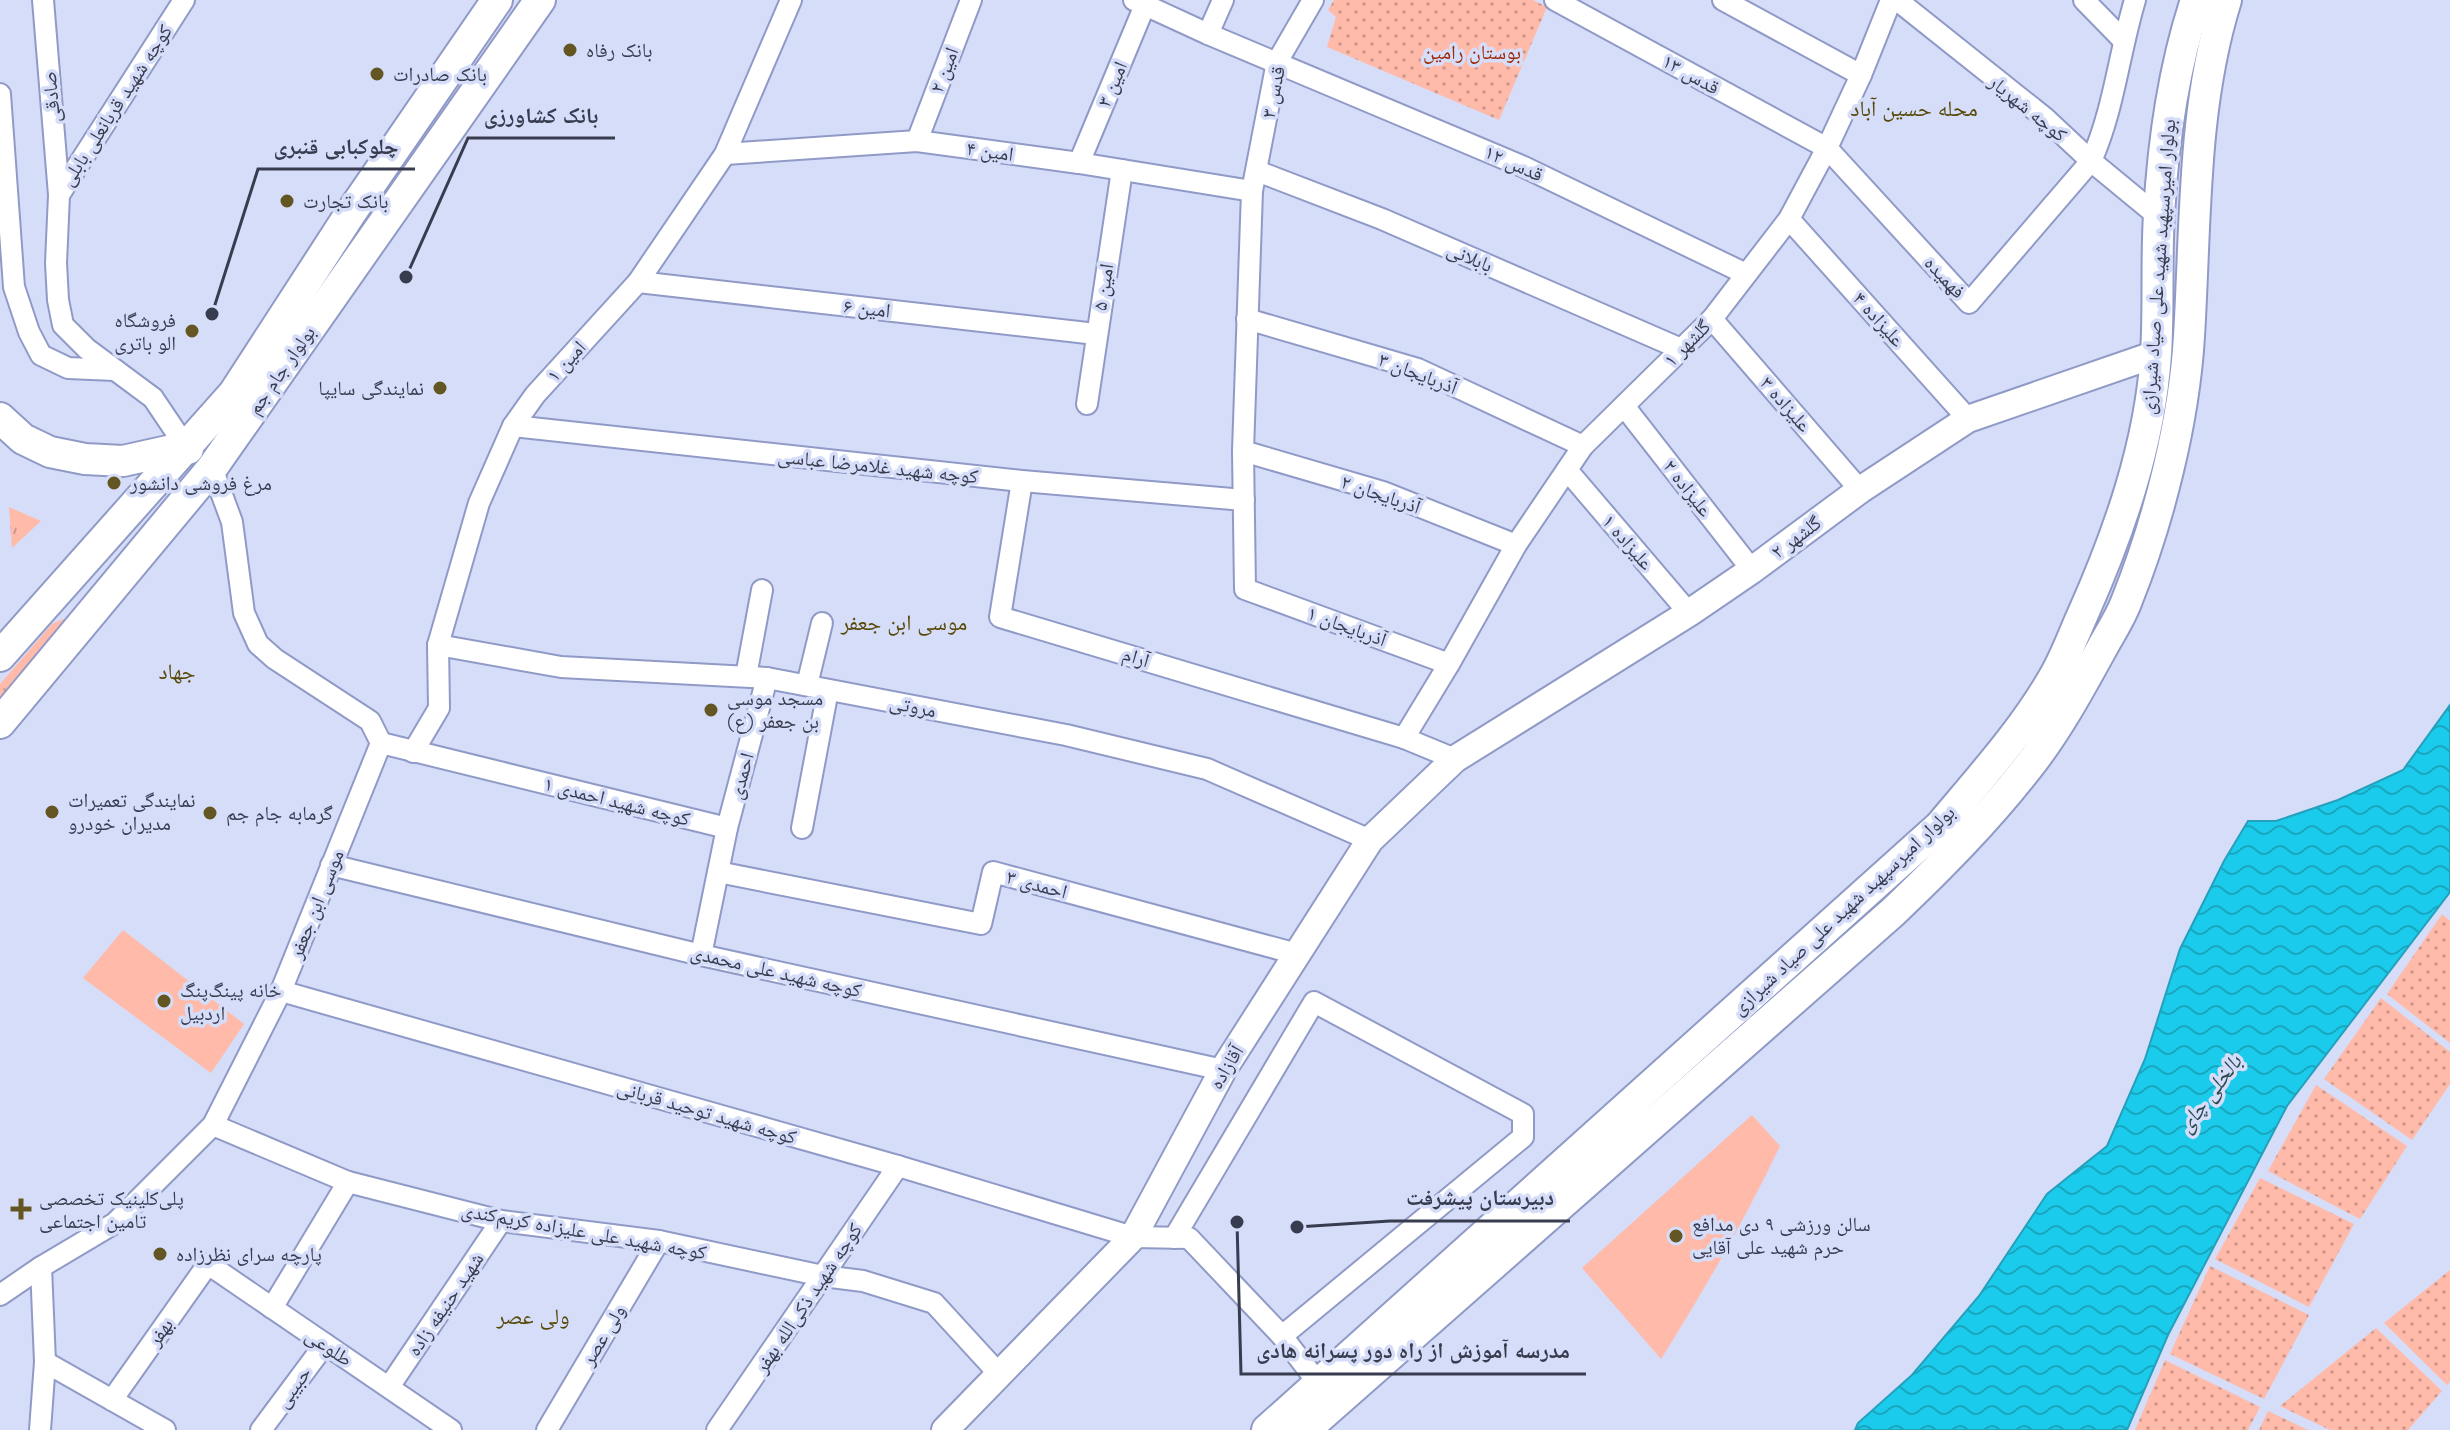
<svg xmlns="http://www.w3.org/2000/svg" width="2450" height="1430" viewBox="0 0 2450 1430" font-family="Quicksand,'Noto Naskh Arabic',sans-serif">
	<defs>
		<pattern id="grass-tufts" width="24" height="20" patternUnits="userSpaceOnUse" patternTransform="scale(2)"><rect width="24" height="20" fill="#ffbaa9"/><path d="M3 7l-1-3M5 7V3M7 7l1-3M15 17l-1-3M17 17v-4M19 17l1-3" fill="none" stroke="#cf988c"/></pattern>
		<pattern id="park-dots" width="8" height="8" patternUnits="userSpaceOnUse" patternTransform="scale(2)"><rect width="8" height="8" fill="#ffbaa9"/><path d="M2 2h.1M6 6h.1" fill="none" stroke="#cf988c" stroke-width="1.8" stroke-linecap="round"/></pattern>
		<pattern id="water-waves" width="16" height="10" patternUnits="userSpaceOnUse" patternTransform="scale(2)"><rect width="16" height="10" fill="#1bcbeb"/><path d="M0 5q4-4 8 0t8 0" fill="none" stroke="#19a6c1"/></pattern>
	</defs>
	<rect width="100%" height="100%" fill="#d6ddf9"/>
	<g fill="url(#grass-tufts)">
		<polygon points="9,507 41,521 12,548"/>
		<polygon points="64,619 67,623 0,704 0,684 52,624"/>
	</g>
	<g fill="url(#park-dots)">
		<polygon points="1334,0 1533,0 1547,7 1499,120 1327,47 1336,17 1328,10"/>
		<polygon points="2442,914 2450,921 2450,1043 2387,994"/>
		<polygon points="2381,998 2450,1052 2450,1084 2412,1140 2324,1079"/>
		<polygon points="2316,1085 2407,1146 2360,1219 2268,1171"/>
		<polygon points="2260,1178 2354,1224 2309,1307 2215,1259"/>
		<polygon points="2210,1266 2309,1315 2264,1399 2170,1354"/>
		<polygon points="2450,1270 2450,1382 2447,1385 2384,1323"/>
		<polygon points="2376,1328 2442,1391 2408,1430 2330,1430 2280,1406"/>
		<polygon points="2165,1360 2260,1407 2248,1430 2135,1430"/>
		<polygon points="2268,1411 2308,1430 2259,1430"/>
	</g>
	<g fill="#ffbaa9">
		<polygon points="123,930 244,1024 211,1073 83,978"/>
		<path d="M1752,1115L1780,1146C1745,1220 1704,1290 1661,1359L1582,1268Z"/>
	</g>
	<polygon fill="url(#water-waves)" stroke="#24a0bc" stroke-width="2" points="2450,705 2450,892 2287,1106 2168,1335 2127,1430 1855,1430 1858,1423 1912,1375 1979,1296 2047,1194 2107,1146 2145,1059 2180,949 2224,861 2248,821 2276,821 2338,800 2403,770"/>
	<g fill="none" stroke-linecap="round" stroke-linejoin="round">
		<defs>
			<g id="minor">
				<polyline points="43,0 59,195"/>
				<polyline points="184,0 59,195 56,263 58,300 63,325 87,349 153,398 186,447"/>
				<polyline points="1134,0 1208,34 1524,167 1746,274"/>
				<polyline points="1313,0 1277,62 1252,191 1243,451 1245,589 1449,664"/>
				<path d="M1555,0L1827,148L1969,303L2091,161C2114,110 2119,53 2135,0"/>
				<polyline points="1723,0 1861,75"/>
				<polyline points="1897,0 2045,118 2091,161 2159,217"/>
				<polyline points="2084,0 2123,40"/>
				<polyline points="1208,34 1223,0"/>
				<polyline points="0,94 14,287 29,332 41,355 68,368 115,370"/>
				<polyline points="917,141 971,0"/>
				<polyline points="725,154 917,141 1079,163 1252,191"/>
				<polyline points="1079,163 1145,5"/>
				<polyline points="1257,171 1382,219 1681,349"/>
				<polyline points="1789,219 1968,419"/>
				<polyline points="638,282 1096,334"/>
				<polyline points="1247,319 1418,369 1583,446"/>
				<polyline points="1712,319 1860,490"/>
				<polyline points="1087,404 1122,170"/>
				<polyline points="1624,406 1752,570"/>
				<polyline points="513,426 1022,481 1244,500"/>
				<polyline points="1243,451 1383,492 1516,545"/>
				<polyline points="1567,470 1689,613"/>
				<polyline points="1022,481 1000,617 1404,738"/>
				<polyline points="438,645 561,667 767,678 1066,735 1207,769 1370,840"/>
				<polyline points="746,676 762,590"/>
				<polyline points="807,685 822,623"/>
				<polyline points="381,743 727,828 701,955"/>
				<polyline points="413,752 439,708 438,645 479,503 513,426 535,395 638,282 725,154 791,0"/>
				<polyline points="1455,759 1404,738 1449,664 1516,545 1583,446 1712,319 1789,219 1827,148 1861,75 1891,0"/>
				<polyline points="727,828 767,678"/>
				<polyline points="802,828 828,690"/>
				<polyline points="331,865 701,955 1223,1070"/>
				<polyline points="718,872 981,924 993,872 1297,954"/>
				<polyline points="281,991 898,1166 1133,1237 1189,1238 1282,1336 1319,1384"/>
				<polyline points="213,1125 348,1182 501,1221 659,1241 823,1276 863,1281 934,1303 1000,1375"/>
				<polyline points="1174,1238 1314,1002 1523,1114 1523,1137 1282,1336"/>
				<polyline points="0,1295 41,1267 115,1223 213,1125 281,991 381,743 370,721 275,659 258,644 244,613 232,522 212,468"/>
				<polyline points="272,1308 348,1182"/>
				<polyline points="45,1362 165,1430"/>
				<polyline points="389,1387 501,1221"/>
				<polyline points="112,1400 208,1264 451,1430"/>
				<polyline points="40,1430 45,1362 41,1267"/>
				<polyline points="261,1430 325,1344"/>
				<polyline points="547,1430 659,1241"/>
				<polyline points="717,1430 898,1166"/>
			</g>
			<polyline id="tertiary" points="945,1430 1133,1237 1223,1070 1370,840 1455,759 1689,613 1752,570 1860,490 1968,419 2156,354"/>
			<g id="secondary">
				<polyline points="0,418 23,439 50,452 85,459 123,461 186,447 188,449"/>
				<polyline points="0,656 234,393 350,214 497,0"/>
				<polyline points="0,723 212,468 540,0"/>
				<path d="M1267,1430L1940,826C1980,778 2023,731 2054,677C2065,658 2073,636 2082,616C2119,533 2150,445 2156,354C2159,308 2156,261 2159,215C2163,141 2173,70 2196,0"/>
				<path d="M1305,1430L1893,912C1940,867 1985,822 2025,771C2055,734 2079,690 2102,648C2110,633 2121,617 2127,600C2159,520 2184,421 2189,336C2196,223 2192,109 2226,0"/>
			</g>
		</defs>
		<use href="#minor" stroke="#909ac7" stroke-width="24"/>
		<use href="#tertiary" stroke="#909ac7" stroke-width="30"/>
		<use href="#secondary" stroke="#909ac7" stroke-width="34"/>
		<use href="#minor" stroke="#fff" stroke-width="20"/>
		<use href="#tertiary" stroke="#fff" stroke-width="26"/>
		<use href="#secondary" stroke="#fff" stroke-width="30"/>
	</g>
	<g fill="#645623" stroke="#d6ddf9" stroke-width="3">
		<circle cx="570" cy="50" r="8"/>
		<circle cx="377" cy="74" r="8"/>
		<circle cx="287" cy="201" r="8"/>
		<circle cx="192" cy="331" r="8"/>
		<circle cx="440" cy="388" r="8"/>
		<circle cx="114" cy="483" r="8"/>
		<circle cx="711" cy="710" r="8"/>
		<circle cx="52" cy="812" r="8"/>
		<circle cx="210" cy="813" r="8"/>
		<circle cx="164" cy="1001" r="8"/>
		<path d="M17 1197h8v8h8v8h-8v8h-8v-8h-8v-8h8z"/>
		<circle cx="1676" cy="1236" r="8"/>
		<circle cx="160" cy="1254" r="8"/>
	</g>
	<g text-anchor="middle" stroke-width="7" stroke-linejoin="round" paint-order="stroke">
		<g font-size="20" fill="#383c4f" stroke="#d6ddf9" text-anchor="start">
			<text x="586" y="57">بانک رفاه</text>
			<text x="393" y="81">بانک صادرات</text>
			<text x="303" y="208">بانک تجارت</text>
			<text x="176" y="327" text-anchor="end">فروشگاه<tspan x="176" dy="23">الو باتری</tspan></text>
			<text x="424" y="395" text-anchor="end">نمایندگی سایپا</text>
			<text x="130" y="490">مرغ فروشی دانشور</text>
			<text x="727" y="705">مسجد موسی<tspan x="727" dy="23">بن جعفر (ع)</tspan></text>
			<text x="68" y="807">نمایندگی تعمیرات<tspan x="68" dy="23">مدیران خودرو</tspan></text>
			<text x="226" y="820">گرمابه جام جم</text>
			<text x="180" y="997">خانه پینگ‌پنگ<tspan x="180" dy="23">اردبیل</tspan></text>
			<text x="39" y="1205">پلی‌کلینیک تخصصی<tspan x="39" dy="23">تامین اجتماعی</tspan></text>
			<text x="1692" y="1231">سالن ورزشی ۹ دی مدافع<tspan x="1692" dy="23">حرم شهید علی آقایی</tspan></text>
			<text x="176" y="1261">پارچه‌ سرای نظرزاده</text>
		</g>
		<g font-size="20" fill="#9c2706" stroke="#d6ddf9">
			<text x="1472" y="59">بوستان رامین</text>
		</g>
		<g font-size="20" fill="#383c4f" stroke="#d6ddf9">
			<text transform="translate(944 70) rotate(-69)" y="7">امین ۲</text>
			<text transform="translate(1691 74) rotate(29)" y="7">قدس ۱۳</text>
			<text transform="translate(1112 84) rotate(-67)" y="7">امین ۳</text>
			<text transform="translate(1273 92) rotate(-78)" y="7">قدس ۳</text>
			<text transform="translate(51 97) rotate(-95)" y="7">صادقی</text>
			<text transform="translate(116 105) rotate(-57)" y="7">کوچه شهید قربانعلی بابلی</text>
			<text transform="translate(2028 108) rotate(39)" y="7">کوچه شهریار</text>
			<text transform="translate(990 151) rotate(8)" y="7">امین ۴</text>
			<text transform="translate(1514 163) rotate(24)" y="7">قدس ۱۲</text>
			<text transform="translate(1470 257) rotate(23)" y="7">بابلانی</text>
			<text transform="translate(2158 267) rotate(-86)" y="7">بولوار امیرسپهبد شهید علی صیاد شیرازی</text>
			<text transform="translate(1945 277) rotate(47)" y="7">فهمیده</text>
			<text transform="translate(1103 287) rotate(-81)" y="7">امین ۵</text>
			<text transform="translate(867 308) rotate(6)" y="7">امین ۶</text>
			<text transform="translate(1879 319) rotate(48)" y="7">علیزاده ۴</text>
			<text transform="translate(1687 343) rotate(-45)" y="7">گلشهر ۱</text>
			<text transform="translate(566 361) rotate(-48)" y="7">امین ۱</text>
			<text transform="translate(281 370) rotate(-55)" y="7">بولوار جام جم</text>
			<text transform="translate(1418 373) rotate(21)" y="7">آذربایجان ۳</text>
			<text transform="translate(1786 404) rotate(49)" y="7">علیزاده ۳</text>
			<text transform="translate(878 466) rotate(6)" y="7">کوچه شهید غلامرضا عباسی</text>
			<text transform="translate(1688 488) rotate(52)" y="7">علیزاده ۲</text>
			<text transform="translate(1381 494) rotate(19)" y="7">آذربایجان ۲</text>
			<text transform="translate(1796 537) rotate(-37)" y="7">گلشهر ۲</text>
			<text transform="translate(1628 542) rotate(49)" y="7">علیزاده ۱</text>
			<text transform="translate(1347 626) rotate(20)" y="7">آذربایجان ۱</text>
			<text transform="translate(1136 657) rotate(17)" y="7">آرام</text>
			<text transform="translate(913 706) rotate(11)" y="7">مروتی</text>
			<text transform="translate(741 776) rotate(-75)" y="7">احمدی</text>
			<text transform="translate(617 801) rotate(14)" y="7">کوچه شهید احمدی ۱</text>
			<text transform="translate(1037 884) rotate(15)" y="7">احمدی ۳</text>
			<text transform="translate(316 904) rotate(-68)" y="7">موسی ابن جعفر</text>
			<text transform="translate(1843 910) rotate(-43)" y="7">بولوار امیرسپهبد شهید علی صیاد شیرازی</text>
			<text transform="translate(776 971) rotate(13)" y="7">کوچه شهید علی محمدی</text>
			<text transform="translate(1226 1067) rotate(-59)" y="7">آقازاده</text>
			<text transform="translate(707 1112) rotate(16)" y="7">کوچه شهید توحید قربانی</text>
			<text transform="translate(584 1231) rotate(10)" y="7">کوچه شهید علی علیزاده کریم‌کندی</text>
			<text transform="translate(808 1298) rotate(-56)" y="7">کوچه شهید ذکی‌الله بهفر</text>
			<text transform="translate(445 1304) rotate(-56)" y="7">شهید حنیفه زاده</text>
			<text transform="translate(160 1332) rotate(-55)" y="7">بهفر</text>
			<text transform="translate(603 1335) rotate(-59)" y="7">ولی عصر</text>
			<text transform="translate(329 1347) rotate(34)" y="7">طلوعی</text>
			<text transform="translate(293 1387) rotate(-54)" y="7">حبیبی</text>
		</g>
		<g font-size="22" fill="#574807" stroke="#d6ddf9">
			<text x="1914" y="116">محله حسین آباد</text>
			<text x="904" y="630">موسی ابن جعفر</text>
			<text x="177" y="679">جهاد</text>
			<text x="533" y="1324">ولی عصر</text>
		</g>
		<g font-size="22" font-style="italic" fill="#2b4b52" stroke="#d6ddf9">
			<text transform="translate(2209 1093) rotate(-53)" y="8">بالخلی چای</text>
		</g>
	</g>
	<path fill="none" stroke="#383c4f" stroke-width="3" d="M406 277L468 138H615M212 314L258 169H415M1297 1227L1390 1221H1570M1237 1222L1241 1374H1586"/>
	<g fill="#383c4f" stroke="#d6ddf9" stroke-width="3">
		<circle cx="406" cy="277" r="8"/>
		<circle cx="212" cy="314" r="8"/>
		<circle cx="1297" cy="1227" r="8"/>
		<circle cx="1237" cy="1222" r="8"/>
	</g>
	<g font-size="22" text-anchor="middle" font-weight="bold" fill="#383c4f" stroke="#d6ddf9" stroke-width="7" stroke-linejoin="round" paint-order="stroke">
		<text x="541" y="123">بانک کشاورزی</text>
		<text x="336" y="154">چلوکبابی قنبری</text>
		<text x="1480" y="1205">دبیرستان پیشرفت</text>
		<text x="1413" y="1358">مدرسه آموزش از راه دور پسرانه هادی</text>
	</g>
</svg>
